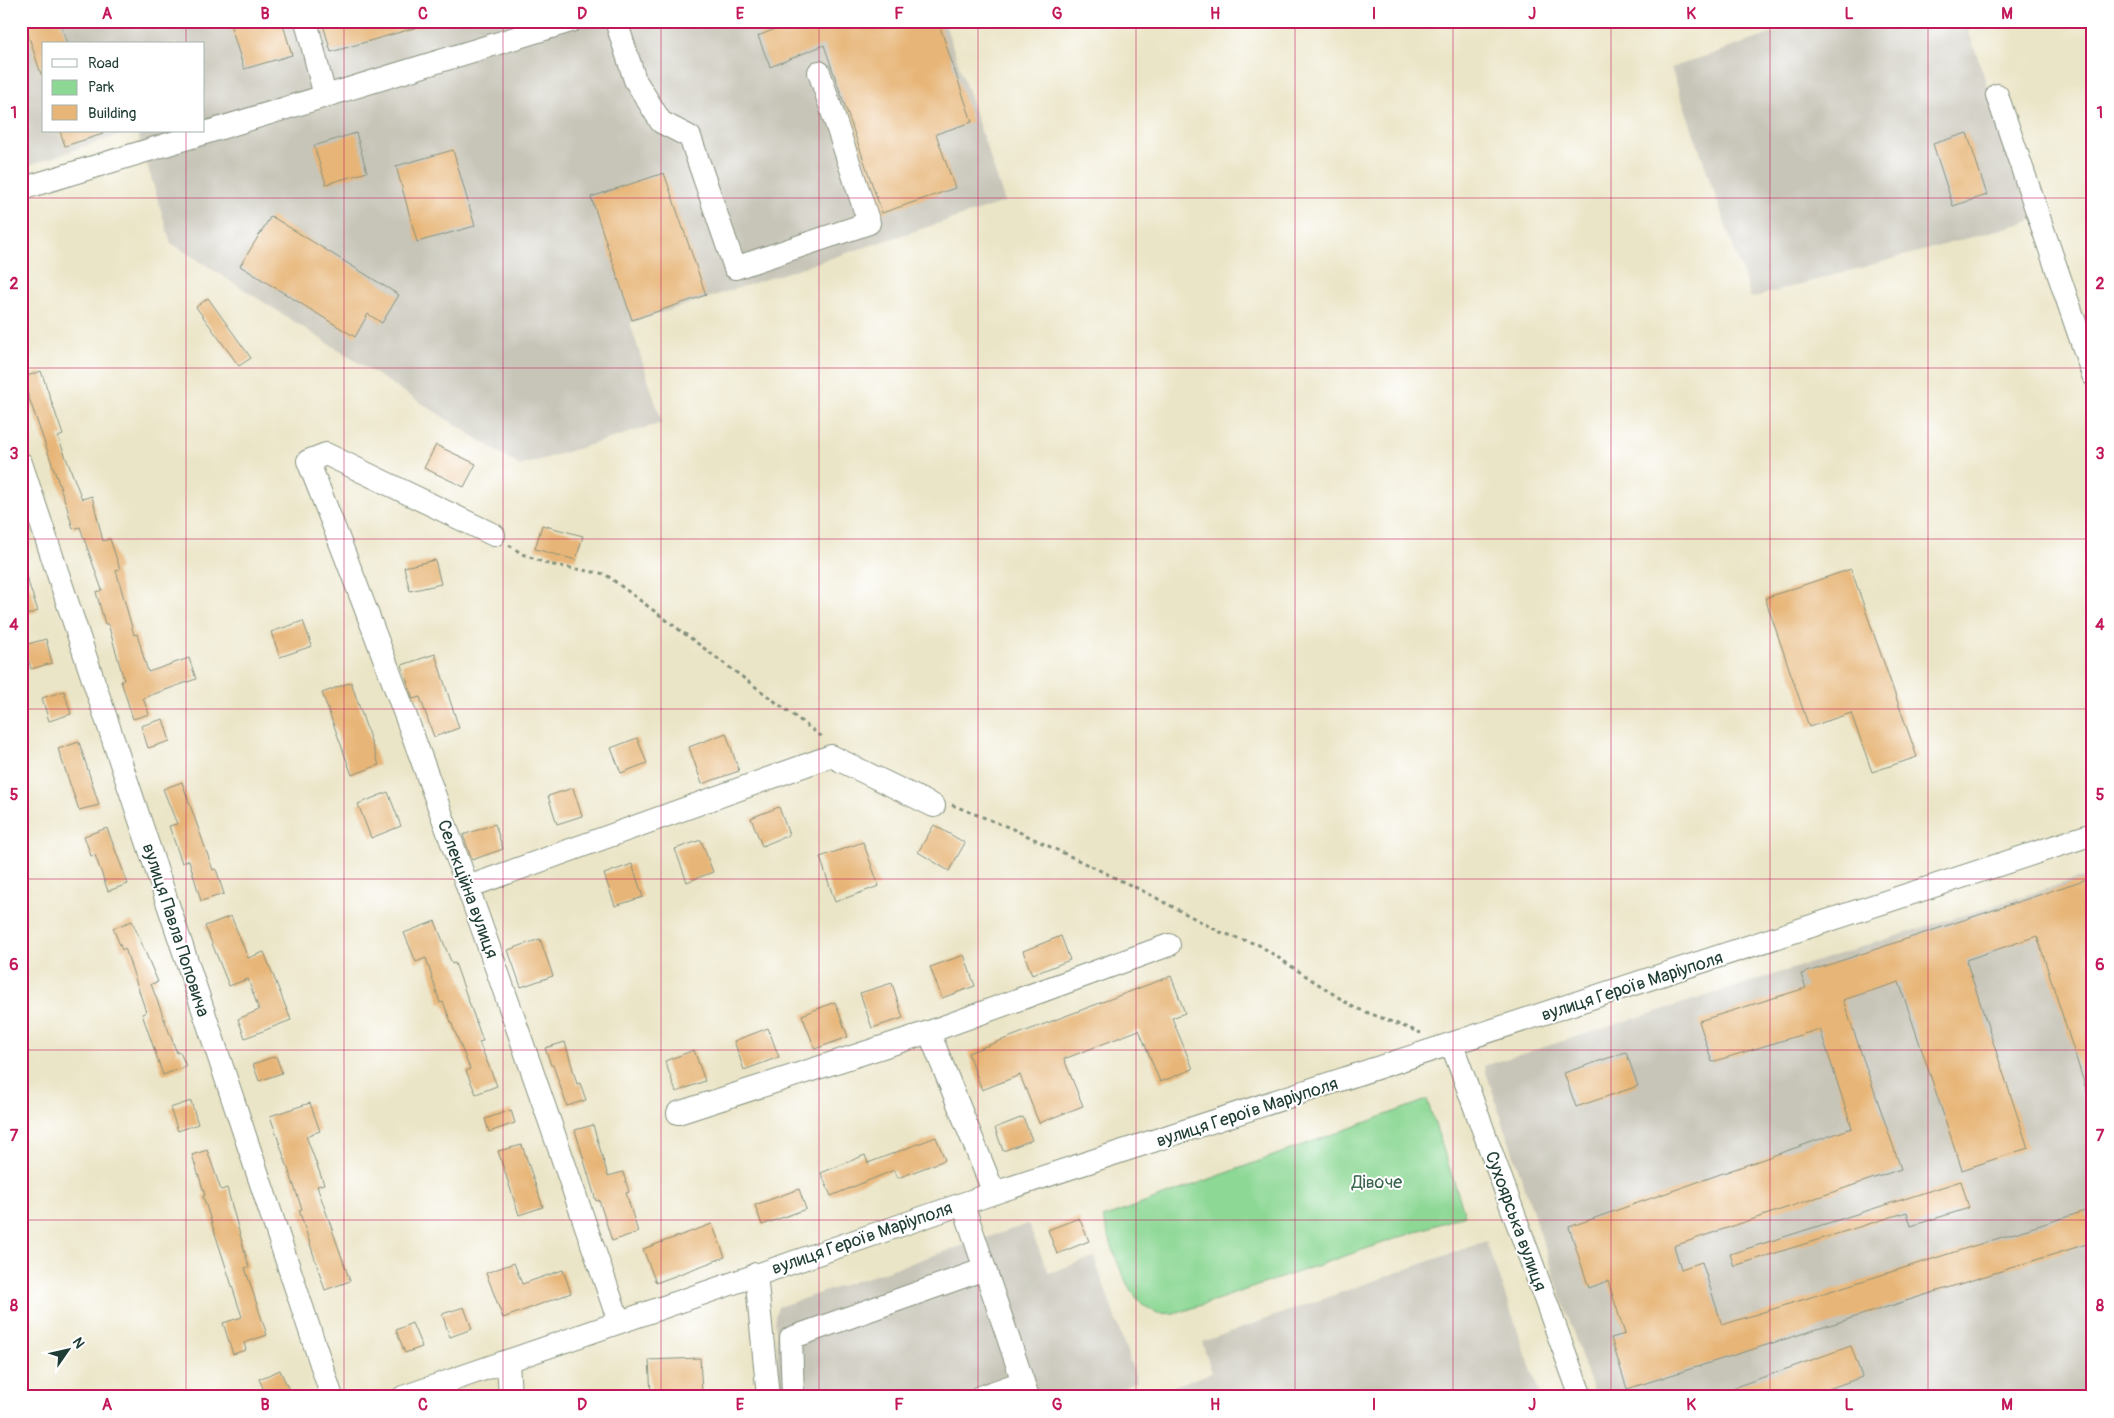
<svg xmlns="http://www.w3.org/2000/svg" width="2114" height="1418" viewBox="0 0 2114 1418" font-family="Pangolin,sans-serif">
	<rect width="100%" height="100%" fill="#fff"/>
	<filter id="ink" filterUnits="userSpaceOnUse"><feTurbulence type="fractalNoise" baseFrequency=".02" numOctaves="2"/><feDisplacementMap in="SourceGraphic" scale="10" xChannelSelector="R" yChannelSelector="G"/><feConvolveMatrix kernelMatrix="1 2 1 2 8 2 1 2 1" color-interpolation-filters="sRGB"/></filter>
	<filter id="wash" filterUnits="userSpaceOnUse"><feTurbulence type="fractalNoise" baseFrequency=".0096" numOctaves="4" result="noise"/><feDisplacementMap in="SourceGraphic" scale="20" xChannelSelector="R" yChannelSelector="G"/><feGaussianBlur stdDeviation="1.12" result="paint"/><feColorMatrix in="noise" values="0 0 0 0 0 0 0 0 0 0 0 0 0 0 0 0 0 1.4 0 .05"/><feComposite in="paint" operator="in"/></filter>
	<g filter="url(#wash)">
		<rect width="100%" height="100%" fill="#ebe5c7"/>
		<g fill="#c7c5b8">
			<polygon points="21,21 944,21 1005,202 630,323 662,423 520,466 171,243 137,131 204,131 204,44 44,44 44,131 131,131 21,168"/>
			<polygon points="1809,21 1965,21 2034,220 1751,298 1671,68"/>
			<polygon points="2093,874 2093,1397 1595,1397 1484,1066"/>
			<polygon points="1028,1224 1049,1273 1094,1257 1137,1381 1104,1397 780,1397 775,1316 778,1307"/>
			<polygon points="1486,1241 1541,1397 1170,1397 1167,1388 1212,1373 1202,1342"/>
		</g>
		<path fill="#8dd895" stroke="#568a64" d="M1427,1100L1465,1215L1178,1313C1172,1313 1164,1314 1158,1313C1123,1301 1114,1248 1103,1218Z"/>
		<g id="blocks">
			<g fill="#e7b577">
				<polygon points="37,21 60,21 67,44 44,44 44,74 41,74 25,25"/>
				<polygon points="229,21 282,21 292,55 244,69"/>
				<polygon points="322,21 424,21 425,25 331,52"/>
				<polygon points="794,21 938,21 972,122 936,134 955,188 882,213 824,45 770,67 758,36"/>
				<polygon points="60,131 102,131 103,134 65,146"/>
				<polygon points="356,133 367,172 326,184 314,146"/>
				<polygon points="1967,133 1987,195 1953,206 1933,144"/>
				<polygon points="453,150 475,226 417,242 396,166"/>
				<polygon points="664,173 706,295 632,320 591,197"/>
				<polygon points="271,216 399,295 382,323 368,314 355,337 240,266"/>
				<polygon points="208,298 251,358 239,366 196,307"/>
				<polygon points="41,371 63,435 58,437 82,499 92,496 103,541 110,539 120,569 116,570 134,635 137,634 148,672 189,658 196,679 143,698 149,714 133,719 121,681 124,680 108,624 105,624 96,592 102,590 80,527 73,529 66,504 22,378"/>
				<polygon points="436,445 476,464 464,487 424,468"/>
				<polygon points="542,525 583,536 576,560 535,549"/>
				<polygon points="435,560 441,584 410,591 404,567"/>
				<polygon points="1851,569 1917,757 1872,772 1851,713 1809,727 1765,598"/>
				<polygon points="21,570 24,570 38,611 21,617"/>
				<polygon points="303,621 312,646 280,657 271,632"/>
				<polygon points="46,639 52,663 31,669 24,645"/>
				<polygon points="435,654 459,728 434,737 420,697 413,699 402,665"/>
				<polygon points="351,682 379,765 352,775 322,693"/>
				<polygon points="64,691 71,714 49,721 42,698"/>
				<polygon points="163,719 170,741 148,748 141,726"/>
				<polygon points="726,733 739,771 702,784 689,747"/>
				<polygon points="637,738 647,763 621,773 611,748"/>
				<polygon points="79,742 99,805 79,810 58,749"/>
				<polygon points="182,782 213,870 216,869 224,894 201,901 189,860 182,863 169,826 177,824 163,789"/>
				<polygon points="573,788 582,816 557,824 548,796"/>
				<polygon points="388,792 401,826 371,838 358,804"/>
				<polygon points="779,807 789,835 762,846 751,818"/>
				<polygon points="495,824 503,849 472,860 463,835"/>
				<polygon points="934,825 965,843 949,871 918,852"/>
				<polygon points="107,828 128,884 108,891 95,855 91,856 84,836"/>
				<polygon points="701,840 713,872 687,882 675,849"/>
				<polygon points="863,842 879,886 835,902 820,857"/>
				<polygon points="632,864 643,897 615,906 604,874"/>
				<polygon points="2093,877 2093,1101 2090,1101 2037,936 1966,960 2028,1148 1962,1170 1899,982 1843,1000 1901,1169 1674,1246 1681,1269 1702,1262 1722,1325 2085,1211 2093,1235 2093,1242 1627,1389 1611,1338 1625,1334 1608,1281 1589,1288 1569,1227 1852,1128 1820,1029 1712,1062 1699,1021 1806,988 1801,974"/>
				<polygon points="231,916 248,958 264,952 291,1020 245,1038 238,1019 259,1010 248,979 229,986 205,926"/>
				<polygon points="132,921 158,982 151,984 177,1053 180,1052 186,1066 163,1075 142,1014 146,1012 125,948 122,950 113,928"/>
				<polygon points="435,921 452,964 455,963 483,1041 479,1042 497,1086 476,1094 466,1071 470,1069 443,1002 440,1003 426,958 416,962 404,933"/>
				<polygon points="1061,936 1070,960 1032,975 1023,951"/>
				<polygon points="540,939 553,976 521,987 508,950"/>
				<polygon points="964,955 975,986 942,998 930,967"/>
				<polygon points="1171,976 1185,1013 1172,1018 1193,1069 1160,1082 1139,1030 1064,1059 1083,1106 1039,1123 1020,1075 982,1090 968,1053"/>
				<polygon points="892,983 903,1018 872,1028 860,993"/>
				<polygon points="835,1002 848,1037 815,1049 802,1015"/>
				<polygon points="768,1028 779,1057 744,1070 734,1041"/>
				<polygon points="565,1042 577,1084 580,1083 586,1100 567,1106 553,1065 551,1065 545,1048"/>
				<polygon points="694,1050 705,1081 676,1092 665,1061"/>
				<polygon points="1626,1052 1638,1086 1576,1107 1564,1073"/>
				<polygon points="276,1056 282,1073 259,1081 253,1064"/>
				<polygon points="191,1101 198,1124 178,1131 170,1108"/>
				<polygon points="310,1103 320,1131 306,1136 324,1184 317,1186 350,1281 325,1290 299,1210 302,1209 270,1116"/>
				<polygon points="511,1110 515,1123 489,1132 485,1119"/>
				<polygon points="1023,1117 1032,1140 1003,1151 995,1128"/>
				<polygon points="593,1125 608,1176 623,1172 629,1192 626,1193 638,1232 612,1241 599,1200 596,1201 575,1130"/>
				<polygon points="936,1137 945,1160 898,1178 894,1170 831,1196 821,1173 865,1155 868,1163"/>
				<polygon points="522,1145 543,1207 519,1215 498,1151"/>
				<polygon points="207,1150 221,1190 227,1188 249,1267 245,1268 267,1335 244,1343 246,1350 233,1354 223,1323 242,1317 203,1196 205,1195 192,1155"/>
				<polygon points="1961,1181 1969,1208 1911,1226 1907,1212 1734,1266 1730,1254"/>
				<polygon points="799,1189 806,1209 762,1225 755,1205"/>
				<polygon points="1079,1218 1089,1241 1057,1254 1048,1230"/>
				<polygon points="712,1224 725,1257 656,1283 643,1249"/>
				<polygon points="514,1263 522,1284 563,1270 571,1293 503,1318 486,1273"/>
				<polygon points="464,1307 472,1329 450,1337 442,1314"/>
				<polygon points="412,1323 422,1347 405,1353 396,1330"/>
				<polygon points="1851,1346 1862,1377 1806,1397 1713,1397 1713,1395"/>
				<polygon points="700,1358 702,1393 651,1395 649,1360"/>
				<polygon points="280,1370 292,1397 267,1397 259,1379"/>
			</g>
		</g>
	</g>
	<g filter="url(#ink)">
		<use href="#blocks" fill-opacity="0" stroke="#85917e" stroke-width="1"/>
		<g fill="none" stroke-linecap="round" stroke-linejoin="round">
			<defs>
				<g id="minor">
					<polyline points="306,21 325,96"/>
					<polyline points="616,21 635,80 661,122 690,137 735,268 869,223 819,72"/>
					<polyline points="1997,95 2093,375"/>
					<polyline points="21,189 571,21"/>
					<polyline points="21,463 332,1397"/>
					<path d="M494,535L326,454L308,461C421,744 519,1033 619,1322"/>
					<polyline points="468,887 831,756 934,806"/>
					<polyline points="1452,1045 1581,1397"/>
					<polyline points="678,1113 929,1032"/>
					<polyline points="994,1193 929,1032 1169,945"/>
					<polyline points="963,1204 1028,1397"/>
					<polyline points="756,1274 768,1397"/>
					<polyline points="508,1362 510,1397"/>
					<polyline points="403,1397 994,1193 2093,834"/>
					<polyline points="793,1397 791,1338 985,1269"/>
					<polyline points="980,1397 1023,1382"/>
				</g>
			</defs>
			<use href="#minor" stroke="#85917e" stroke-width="24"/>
			<g stroke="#85917e" stroke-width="3" stroke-dasharray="4 4" stroke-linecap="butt">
				<polyline points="509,545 522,554 548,564 605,574 821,736 823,740"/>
				<polyline points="952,805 1013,829 1147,893 1220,932 1259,945 1353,1007 1421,1033"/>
			</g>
			<use href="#minor" stroke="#fff" stroke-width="22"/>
		</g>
	</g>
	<path fill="none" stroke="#c2185b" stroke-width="1" stroke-opacity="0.55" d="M186,21V44M344,21V1397M503,21V1397M661,21V1397M819,21V1397M978,21V1397M1136,21V1397M1295,21V1397M1453,21V1397M1611,21V1397M1770,21V1397M1928,21V1397M186,131V1397M21,198H2093M21,368H2093M21,539H2093M21,709H2093M21,879H2093M21,1050H2093M21,1220H2093"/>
	<g text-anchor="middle" stroke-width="4" stroke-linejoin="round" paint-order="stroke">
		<g font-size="18" fill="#1f3d34" stroke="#fff">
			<text transform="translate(468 889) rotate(70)" y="6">Селекційна вулиця</text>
			<text transform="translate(176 930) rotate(72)" y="6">вулиця Павла Поповича</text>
			<text transform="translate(1632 986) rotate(-18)" y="6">вулиця Героїв Маріуполя</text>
			<text transform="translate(1247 1112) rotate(-18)" y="6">вулиця Героїв Маріуполя</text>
			<text transform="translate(1516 1221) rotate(70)" y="6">Сухоярська вулиця</text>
			<text transform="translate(862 1238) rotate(-19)" y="6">вулиця Героїв Маріуполя</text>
		</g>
		<g font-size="18" fill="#3a644c" stroke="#fff">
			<text x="1377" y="1188">Дівоче</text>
		</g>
	</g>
	<rect width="2114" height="1418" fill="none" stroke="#fff" stroke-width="55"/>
	<rect x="42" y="42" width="162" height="90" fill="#ffffff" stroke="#a5b1ae"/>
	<rect x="52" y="59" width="25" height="8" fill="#ffffff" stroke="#a5b1ae"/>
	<text x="88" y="68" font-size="15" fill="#1f3d34">Road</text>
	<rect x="52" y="80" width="25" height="15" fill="#8dd895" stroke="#a5b1ae"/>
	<text x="88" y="92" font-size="15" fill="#1f3d34">Park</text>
	<rect x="52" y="105" width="25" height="15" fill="#e7b577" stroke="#a5b1ae"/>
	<text x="88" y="118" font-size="15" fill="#1f3d34">Building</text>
	<g transform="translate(68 1350) rotate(56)" stroke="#ffffff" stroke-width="4" paint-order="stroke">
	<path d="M0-4L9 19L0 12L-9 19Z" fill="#1f3d34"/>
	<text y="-8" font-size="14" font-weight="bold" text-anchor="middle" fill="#1f3d34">N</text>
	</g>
	<rect x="28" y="28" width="2058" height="1362" fill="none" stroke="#c2185b" stroke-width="2"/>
	<g font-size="16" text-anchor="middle" font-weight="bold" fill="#c2185b">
		<text x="107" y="19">A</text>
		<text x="265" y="19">B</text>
		<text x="423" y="19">C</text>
		<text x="582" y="19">D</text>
		<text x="740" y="19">E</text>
		<text x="899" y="19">F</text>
		<text x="1057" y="19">G</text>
		<text x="1215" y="19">H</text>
		<text x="1374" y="19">I</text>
		<text x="1532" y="19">J</text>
		<text x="1691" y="19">K</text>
		<text x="1849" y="19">L</text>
		<text x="2007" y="19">M</text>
		<text x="14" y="118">1</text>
		<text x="2100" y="118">1</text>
		<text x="14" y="289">2</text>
		<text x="2100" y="289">2</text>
		<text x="14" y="459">3</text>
		<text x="2100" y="459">3</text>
		<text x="14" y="630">4</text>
		<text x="2100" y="630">4</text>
		<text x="14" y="800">5</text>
		<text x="2100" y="800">5</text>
		<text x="14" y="970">6</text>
		<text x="2100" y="970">6</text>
		<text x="14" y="1141">7</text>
		<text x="2100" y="1141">7</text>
		<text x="14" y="1311">8</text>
		<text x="2100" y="1311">8</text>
		<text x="107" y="1410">A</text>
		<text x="265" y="1410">B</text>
		<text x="423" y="1410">C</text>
		<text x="582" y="1410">D</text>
		<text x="740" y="1410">E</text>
		<text x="899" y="1410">F</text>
		<text x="1057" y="1410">G</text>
		<text x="1215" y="1410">H</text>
		<text x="1374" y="1410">I</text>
		<text x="1532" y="1410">J</text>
		<text x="1691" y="1410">K</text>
		<text x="1849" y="1410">L</text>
		<text x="2007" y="1410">M</text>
	</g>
</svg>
